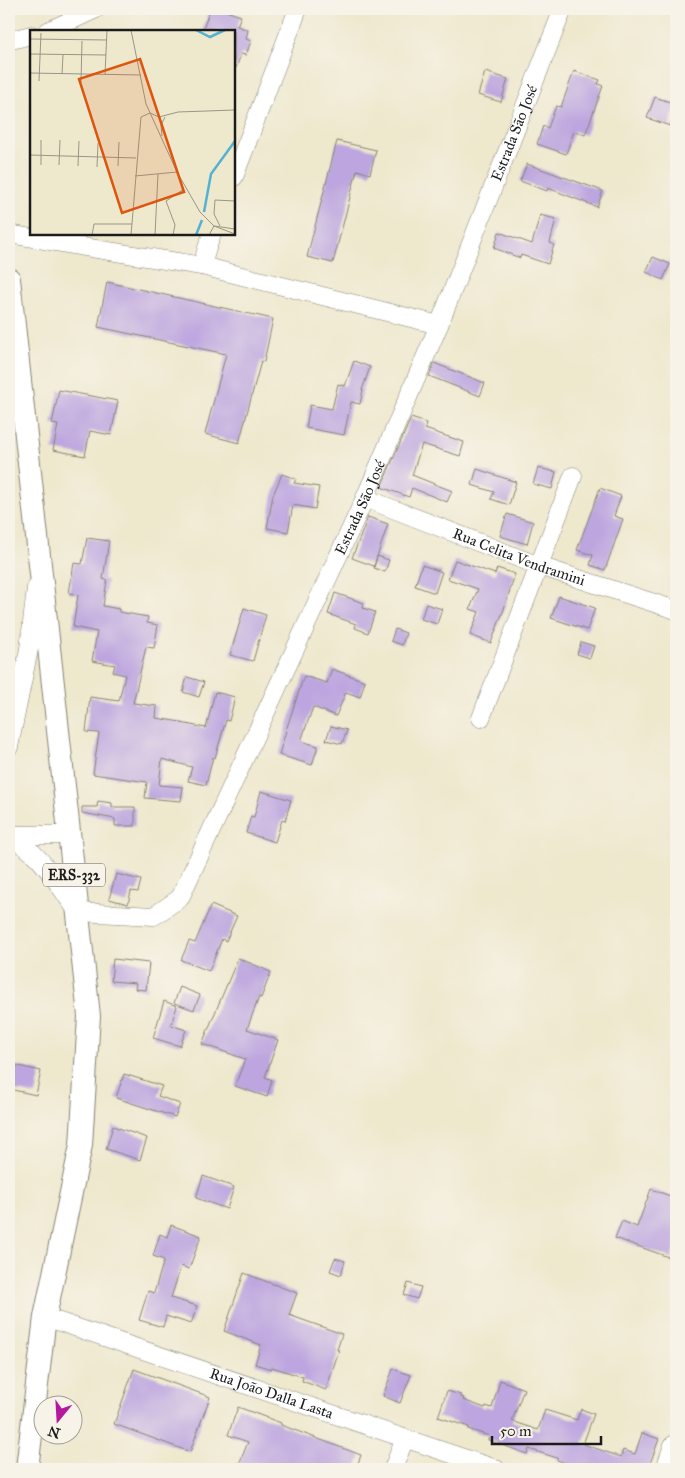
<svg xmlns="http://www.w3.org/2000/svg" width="685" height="1478" viewBox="0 0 685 1478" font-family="'IM FELL Great Primer',serif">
	<rect width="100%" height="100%" fill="#f7f3e8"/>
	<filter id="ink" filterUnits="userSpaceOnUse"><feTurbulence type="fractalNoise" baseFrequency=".02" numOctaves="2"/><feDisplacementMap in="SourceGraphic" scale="10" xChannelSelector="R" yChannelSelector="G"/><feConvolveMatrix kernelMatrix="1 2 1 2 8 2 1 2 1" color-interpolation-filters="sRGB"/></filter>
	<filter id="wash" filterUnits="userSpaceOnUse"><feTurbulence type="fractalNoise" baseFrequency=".0096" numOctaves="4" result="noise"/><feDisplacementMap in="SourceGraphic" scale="20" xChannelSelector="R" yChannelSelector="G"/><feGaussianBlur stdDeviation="1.12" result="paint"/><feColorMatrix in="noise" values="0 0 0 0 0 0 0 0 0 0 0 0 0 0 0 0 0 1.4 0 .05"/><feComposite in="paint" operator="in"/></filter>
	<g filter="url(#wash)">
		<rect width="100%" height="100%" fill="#eee8cd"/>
		<g id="blocks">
			<g fill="#bda6df">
				<polygon points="210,9 220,9 241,16 237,26 248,30 246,39 251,41 246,55 241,54 236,68 234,68 234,31 210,31 203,29"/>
				<polygon points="574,71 600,80 598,84 603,86 585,135 574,131 566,154 537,144 543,126 548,128 556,106 561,107"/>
				<polygon points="485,72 508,79 501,102 478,95"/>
				<polygon points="655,97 676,104 670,126 647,118"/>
				<polygon points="337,141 376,150 370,174 357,170 333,263 307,257"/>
				<polygon points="527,164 603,191 597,207 548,188 547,191 520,181"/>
				<polygon points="540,215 556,219 550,243 554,245 548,264 521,255 520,258 494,248 499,232 532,244"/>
				<polygon points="653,257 670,264 663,280 646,272"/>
				<polygon points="107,282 273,319 264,362 261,361 239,443 205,434 226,354 98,327"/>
				<polygon points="354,361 370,367 362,390 363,390 360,404 351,402 344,435 306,428 310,405 332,409 338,384 345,386"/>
				<polygon points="434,363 485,383 480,396 429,376"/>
				<polygon points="59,390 118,401 111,435 90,431 85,456 53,450 58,425 52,424"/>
				<polygon points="411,418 426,423 425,429 464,442 460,456 422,444 412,475 452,491 447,502 412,488 409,497 381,487"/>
				<polygon points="538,468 556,472 552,489 533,484"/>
				<polygon points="477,469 516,482 509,505 491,499 494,492 472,485"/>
				<polygon points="282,474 296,479 294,483 319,487 315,509 293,505 288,532 267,528 273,495"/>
				<polygon points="600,488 621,496 614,516 623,519 605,570 590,565 593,555 577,550"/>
				<polygon points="507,514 533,522 527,544 500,536"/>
				<polygon points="368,517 388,524 374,566 352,558"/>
				<polygon points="87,538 109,541 103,579 107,580 103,606 119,609 119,612 148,617 147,623 158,625 154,648 146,647 133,703 157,706 156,718 181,722 181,723 206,728 215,692 235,697 229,721 226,720 215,758 213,757 206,785 188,781 192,767 162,759 159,785 183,787 181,801 145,798 147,782 93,774 99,733 86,732 90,697 119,701 125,675 113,672 115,665 92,661 97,632 73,627 78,595 69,593 74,563 82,564"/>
				<polygon points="377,556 389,560 385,572 374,568"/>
				<polygon points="455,560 495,574 497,568 515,574 504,609 491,643 470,635 479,612 470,609 478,589 448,579"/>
				<polygon points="422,565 442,572 435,593 415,586"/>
				<polygon points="335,593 364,603 363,608 375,612 368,633 355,628 356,624 328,614"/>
				<polygon points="559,596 595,608 587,630 551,618"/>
				<polygon points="426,604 442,609 437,624 421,619"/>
				<polygon points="244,608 266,615 253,661 230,655"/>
				<polygon points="395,629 406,633 402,645 391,641"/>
				<polygon points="581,642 594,646 590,658 577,654"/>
				<polygon points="332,669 365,681 360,697 346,692 336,716 313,707 301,741 318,746 312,765 279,755 287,727 304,676 327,683"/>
				<polygon points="187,677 204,682 199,697 183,692"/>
				<polygon points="331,726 347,730 342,744 326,740"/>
				<polygon points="261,791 291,800 285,821 282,820 275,842 246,833 251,816 254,817"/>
				<polygon points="98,801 112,803 112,807 135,807 135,826 115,826 115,819 82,813 82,807 97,807"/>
				<polygon points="116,874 141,880 138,892 131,891 128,904 109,899"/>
				<polygon points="211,905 237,916 226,941 222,939 209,971 181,960 189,941 195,943"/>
				<polygon points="238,958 271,972 261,998 259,997 247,1029 278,1040 265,1077 272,1080 267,1097 235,1086 245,1059 202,1044"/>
				<polygon points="113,959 149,963 146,990 135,989 136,983 111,981"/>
				<polygon points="180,987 200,995 194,1010 174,1003"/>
				<polygon points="164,1001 177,1006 171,1025 186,1030 180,1046 153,1038"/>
				<polygon points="9,1064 41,1071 36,1095 9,1089"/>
				<polygon points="124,1074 162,1086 158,1096 180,1104 175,1117 116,1098"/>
				<polygon points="113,1126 147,1138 140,1160 106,1149"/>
				<polygon points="203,1176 234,1187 227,1209 196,1198"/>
				<polygon points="651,1189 676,1198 676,1243 671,1258 615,1238 622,1221 637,1227"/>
				<polygon points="171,1225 201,1236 189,1269 181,1266 171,1298 197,1306 191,1324 166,1316 163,1327 139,1320 148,1291 154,1293 164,1260 153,1256 160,1234 167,1237"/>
				<polygon points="335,1258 345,1261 341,1275 330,1271"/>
				<polygon points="244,1273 297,1293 289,1315 342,1334 337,1350 339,1350 326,1390 302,1381 303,1377 272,1367 271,1369 255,1364 261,1345 224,1331"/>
				<polygon points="408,1283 421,1287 417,1299 404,1295"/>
				<polygon points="134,1369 210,1397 190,1452 114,1424"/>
				<polygon points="393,1369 411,1375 400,1403 383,1396"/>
				<polygon points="500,1380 524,1389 512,1421 538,1430 545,1410 577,1420 581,1409 594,1414 583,1444 621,1457 623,1450 635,1454 642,1433 659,1439 648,1469 583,1469 557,1460 557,1458 529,1449 527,1454 508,1447 488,1440 489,1436 468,1429 469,1427 438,1417 447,1391 461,1395 461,1397 464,1398 463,1400 485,1408 486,1406 492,1408"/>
				<polygon points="238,1407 281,1423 281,1425 361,1455 356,1469 237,1469 248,1442 228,1435"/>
			</g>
		</g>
	</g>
	<g filter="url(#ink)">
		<use href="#blocks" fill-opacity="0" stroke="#858274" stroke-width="1"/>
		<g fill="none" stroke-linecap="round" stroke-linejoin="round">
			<defs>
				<g id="minor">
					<polyline points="48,31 96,9"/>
					<polyline points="9,37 15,39 31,35"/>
					<polyline points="234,177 298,9"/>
					<polyline points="9,234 78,246 202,266 439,325"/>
					<polyline points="202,266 207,248 212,234"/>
					<path id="s1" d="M365,498L539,566L676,610"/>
					<polyline points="481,718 573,476"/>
					<polyline points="9,747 29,649 36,588"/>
					<polyline points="9,835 68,835"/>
					<path id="s2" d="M9,837C42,852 57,884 78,912L154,916L180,898L365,498L439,325L563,9"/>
					<path id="s3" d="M45,1317L496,1469"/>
					<polyline points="393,1469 405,1438"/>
					<polyline points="665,1469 673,1445"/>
				</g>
				<polyline id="major" points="9,279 89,1016 81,1145 45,1317 27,1469"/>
			</defs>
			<use href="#minor" stroke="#858274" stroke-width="19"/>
			<use href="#major" stroke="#858274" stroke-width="24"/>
			<use href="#minor" stroke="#fff" stroke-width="18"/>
			<use href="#major" stroke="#fff" stroke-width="22"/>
		</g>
	</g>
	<g text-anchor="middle" stroke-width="4.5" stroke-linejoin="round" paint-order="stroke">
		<rect fill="#f7f3e8" stroke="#5e5c59" stroke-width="1" x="43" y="863.5" width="62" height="23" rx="4"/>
		<g font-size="14" font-weight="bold" fill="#1c1c1c">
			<text x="74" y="880">ERS-332</text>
		</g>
		<g font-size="15" fill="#1c1c1c" stroke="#f7f3e8">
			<text dy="5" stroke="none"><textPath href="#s2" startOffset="1046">Estrada São José</textPath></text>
			<text dy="5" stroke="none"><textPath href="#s2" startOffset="641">Estrada São José</textPath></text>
			<text dy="5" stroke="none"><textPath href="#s1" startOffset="165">Rua Celita Vendramini</textPath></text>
			<text dy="5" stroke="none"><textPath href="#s3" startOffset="239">Rua João Dalla Lasta</textPath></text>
		</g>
	</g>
	<g transform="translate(30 30)">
		<rect width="205" height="205" fill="#eee8cd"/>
		<path fill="none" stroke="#53b2d2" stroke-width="2.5" d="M166,0L180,7L195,0M174,182L181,144L205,111M166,205L172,190"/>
		<path fill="none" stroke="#9a9686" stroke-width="1" d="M101,0L116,74L147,142L170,182L184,196L205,204M0,9L77,10M0,24L76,25M0,43L111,45M32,44L33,25M75,45L77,0M9,51L11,3M51,52L52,11M129,87L148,82L205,80M132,106L131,95L135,87M0,125L106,128M11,135V110M29,135L30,110M48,136L49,111M88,136L89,112M67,137L68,113M105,146L147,142M190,196L184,184L185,170L205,171M62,205L64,194H102M101,205L111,87L120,83L129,87M125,205L128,144M143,205L145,195L136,171L154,159M179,205L184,196L205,199"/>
		<path fill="#de560d" fill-opacity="0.15" stroke="#de560d" stroke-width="2.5" d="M110,29L154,162L92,183L49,49Z"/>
		<rect width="205" height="205" fill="none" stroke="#1c1c1c" stroke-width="2.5"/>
	</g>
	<rect width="685" height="1478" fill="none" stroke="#f7f3e8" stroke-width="30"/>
	<g transform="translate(58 1420) rotate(198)"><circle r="24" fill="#f7f3e8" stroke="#9f9d96"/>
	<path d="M0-4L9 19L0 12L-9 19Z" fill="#b5179e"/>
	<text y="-8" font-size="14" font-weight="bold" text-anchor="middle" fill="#1c1c1c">N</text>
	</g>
	<path d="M492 1436v8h109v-8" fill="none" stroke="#1c1c1c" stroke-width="2.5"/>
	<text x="500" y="1436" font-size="15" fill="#1c1c1c" stroke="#f7f3e8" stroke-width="4" paint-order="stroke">50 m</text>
</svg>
